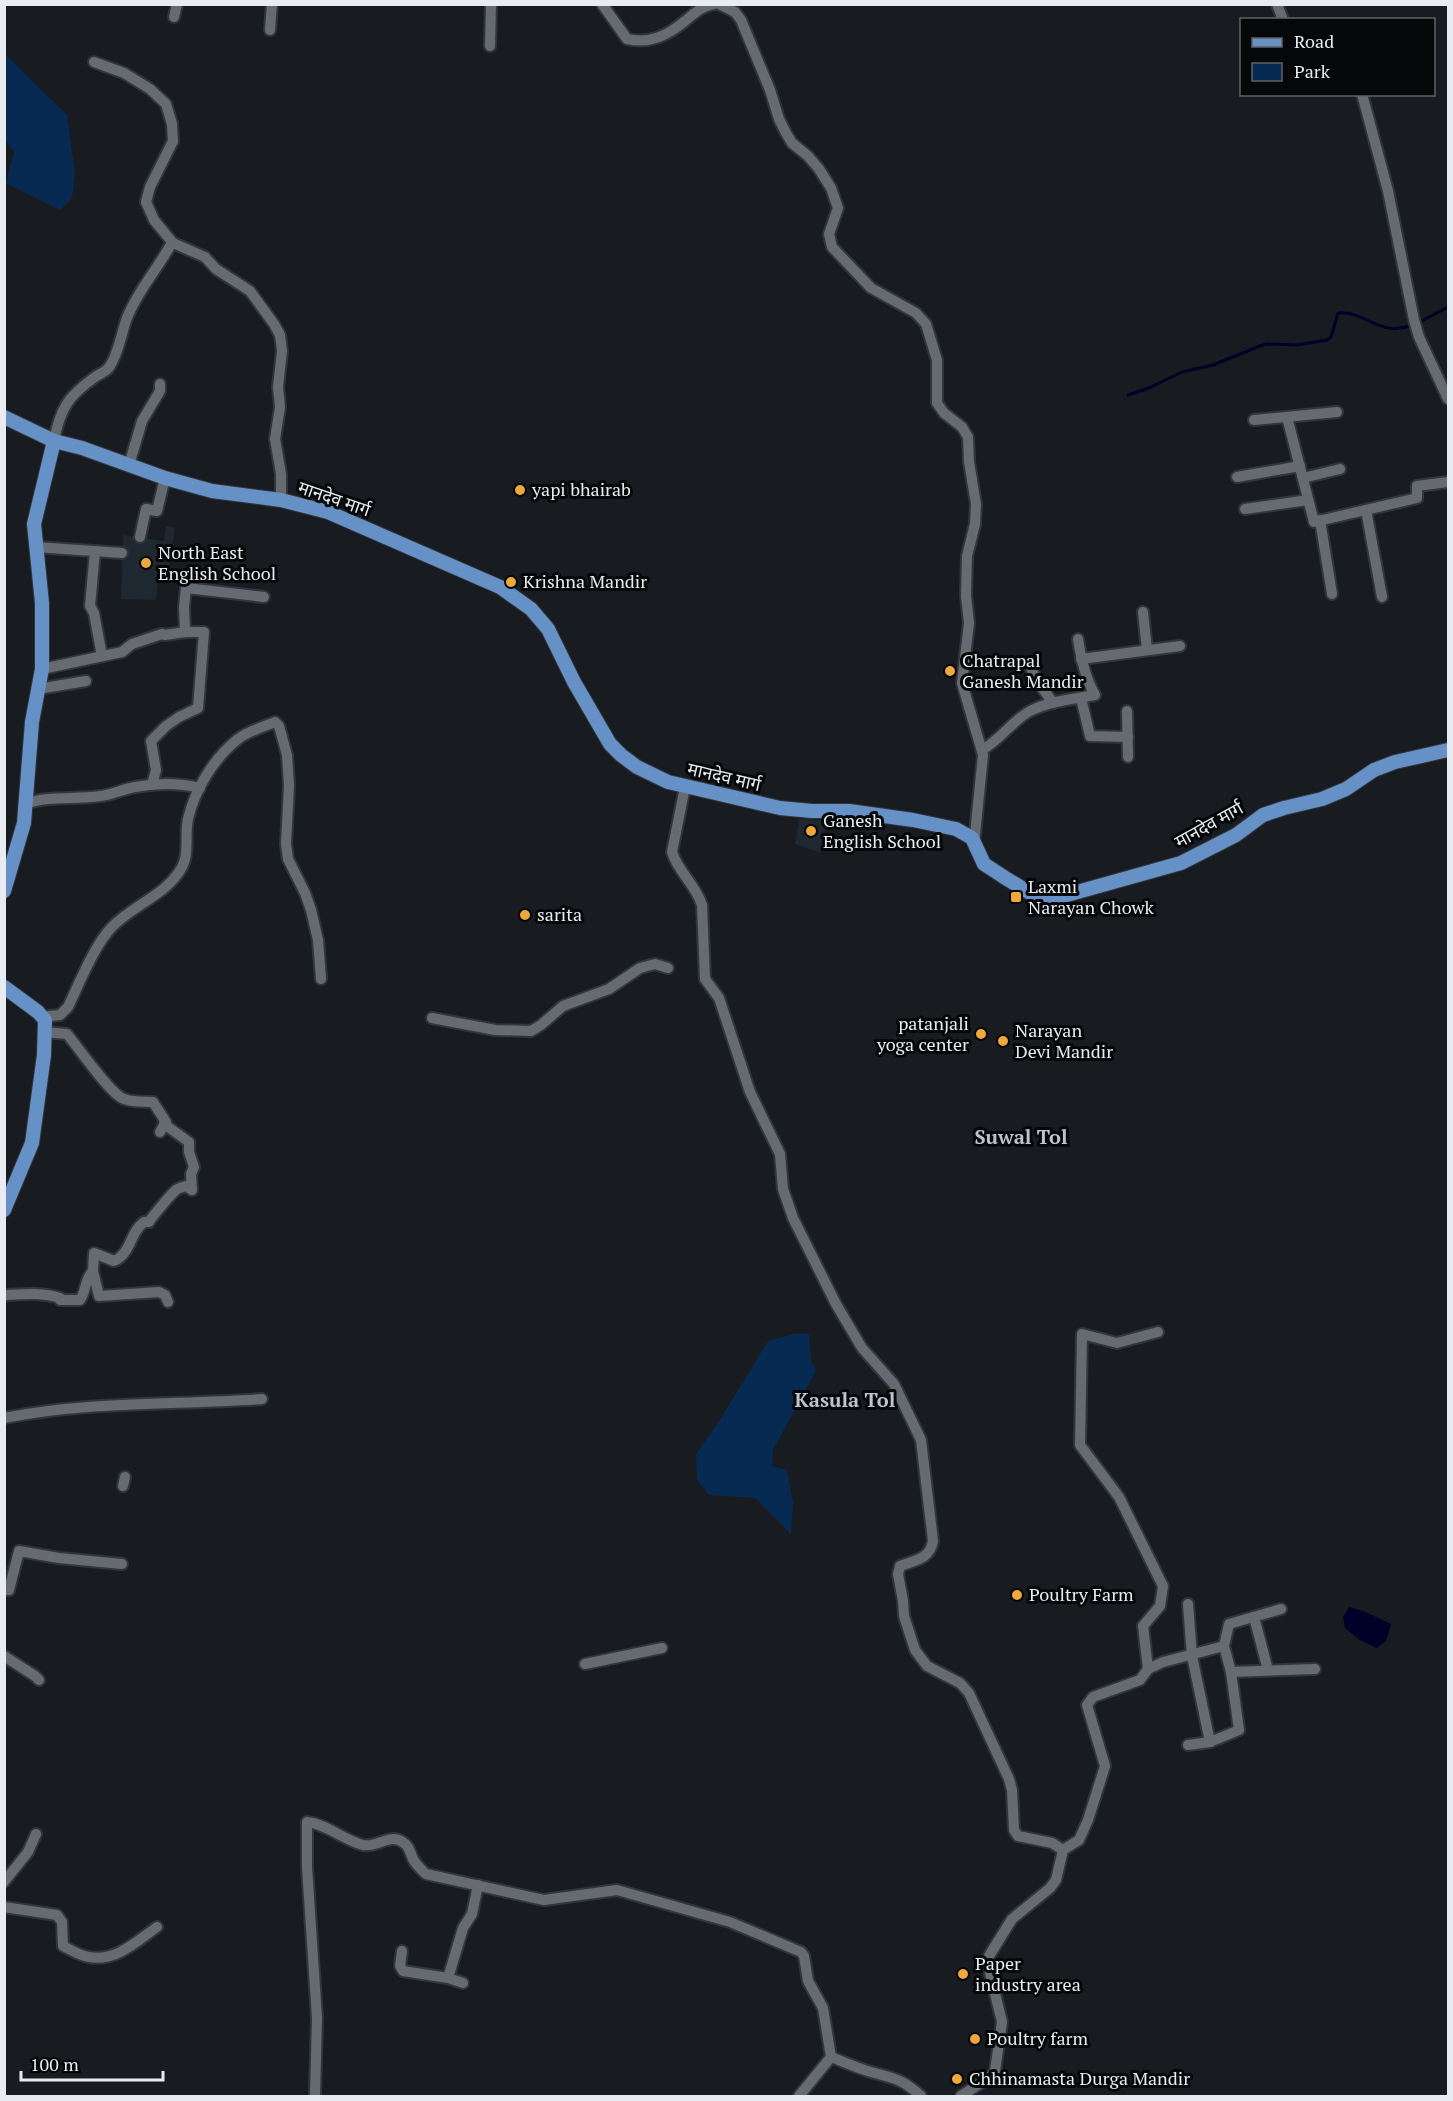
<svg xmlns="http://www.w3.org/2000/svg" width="1453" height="2101" viewBox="0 0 1453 2101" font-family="'PT Serif','Noto Sans Devanagari',serif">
	<rect width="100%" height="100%" fill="#181c21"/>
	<g fill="#1f2731">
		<polygon points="166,526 175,528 168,574 159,573 156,600 121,599 123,535 164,541"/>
		<polygon points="799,819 823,820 826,826 820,853 795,844"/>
	</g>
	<g fill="#062a51">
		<polygon points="4,53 67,115 75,174 72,198 60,210 6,183 14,152 5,140"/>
		<polygon points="793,1334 809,1334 811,1360 816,1371 773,1450 772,1466 787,1470 793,1503 791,1534 755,1498 709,1495 697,1480 696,1454 719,1421 768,1341"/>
	</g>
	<polygon fill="#000028" points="1349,1607 1363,1611 1391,1624 1386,1641 1377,1648 1360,1640 1345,1628 1343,1617"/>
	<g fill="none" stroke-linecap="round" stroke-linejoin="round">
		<g stroke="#000028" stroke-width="3">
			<polyline points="1418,323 1448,307"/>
			<path d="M1128,395L1149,388L1182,372L1213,365L1260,346L1267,344L1297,345L1327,340L1331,337L1338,313C1365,310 1379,338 1412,325"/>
		</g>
		<defs>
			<g id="minor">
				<path d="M602,4L627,39C650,44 667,36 685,21C695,13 702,6 714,4"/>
				<polyline points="719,4 735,12 741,20 770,90 779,119 786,133 792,143 808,156 819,169 831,188 838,208 829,234 832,247 871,288 916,313 926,324 937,360 937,403 944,413 962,427 968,437 969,462 976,504 975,524 967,556 966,596 969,623 962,683 983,755 974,844"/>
				<polyline points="1277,4 1283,20"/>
				<polyline points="174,17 177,4"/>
				<polyline points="270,30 272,4"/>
				<polyline points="490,46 491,4"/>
				<polyline points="94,62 124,73 150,89 166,104 172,124 173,141 150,187 146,202 154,220 173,243 205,257 216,269 250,291 274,324 280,335 282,351 278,387 280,407 275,439 281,474 281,500"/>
				<polyline points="1362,94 1388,191 1414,320 1419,337 1448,399"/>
				<polyline points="1287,417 1314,522 1417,498 1417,486 1448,482"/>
				<polyline points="1254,420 1337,412"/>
				<path d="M54,441C60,409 68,396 95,377C101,373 106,372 110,366C119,352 121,334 127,318C137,292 156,271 170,246L173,243"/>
				<polyline points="129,465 142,421 160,391 160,384"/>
				<polyline points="1237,477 1300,466"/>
				<polyline points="1303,478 1340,469"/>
				<polyline points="1245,509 1308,500"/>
				<polyline points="1366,510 1382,597"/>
				<polyline points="1320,520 1332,594"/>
				<polyline points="140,537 146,509 157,511 165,478"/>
				<polyline points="36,547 122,553"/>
				<polyline points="95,551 90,606 94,613 102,656"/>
				<polyline points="1143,612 1147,650"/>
				<polyline points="1081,659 1180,646"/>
				<polyline points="1030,666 1036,679 1053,703"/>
				<polyline points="42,669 122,652 132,644 162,634 165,635 185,632"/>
				<polyline points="38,689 86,681"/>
				<polyline points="1081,698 1090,736 1128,737"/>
				<polyline points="1127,711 1128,757"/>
				<path d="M982,750C1000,740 1012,721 1030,711C1050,701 1074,699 1095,695C1085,678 1081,659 1078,639"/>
				<polyline points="152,785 156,770 151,741 166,726 179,717 198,708 204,632 185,632 184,607 186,588 264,597"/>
				<path d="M685,787L672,852C678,872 696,885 702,905L705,979L719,998L750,1092L780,1154L783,1189L793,1218L836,1304L862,1348L894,1384L921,1440L933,1541C930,1559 916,1560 900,1566L898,1574L903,1601L904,1616L915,1650L927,1666L960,1683L969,1693L1009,1779L1012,1790L1014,1830L1018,1836L1052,1843L1063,1850"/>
				<path d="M26,804C49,795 75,800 100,796C112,795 123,789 135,787C157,783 179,783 200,788"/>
				<polyline points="432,1018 495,1030 531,1031 541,1025 563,1006 609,989 640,968 655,964 668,968"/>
				<path d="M45,1020L49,1016L60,1015L68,1007C79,984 95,944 112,927C132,906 163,896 179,872C191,856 184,837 188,819C195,789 214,758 238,739C248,731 263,727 275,722L279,726L287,755L289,785L286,844L288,859L305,893L311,910L318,940L321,979"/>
				<path d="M44,1032L67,1034C79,1048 110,1094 124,1099C132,1102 144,1102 153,1102L166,1122L160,1132"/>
				<path d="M93,1271L94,1253L114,1261C131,1254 130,1232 144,1222H149C151,1218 172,1193 176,1190C178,1188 183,1187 186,1186L192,1190L191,1174L194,1167L189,1152V1142L164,1124"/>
				<path d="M4,1295C23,1294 42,1292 60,1298V1300H80C86,1292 85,1278 93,1271L99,1296L159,1292L165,1295L168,1302"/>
				<path d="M4,1418C89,1401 176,1405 262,1399"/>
				<polyline points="123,1486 125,1477"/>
				<polyline points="4,1590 9,1590 19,1551 59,1558 122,1564"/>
				<polyline points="1188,1604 1192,1656 1210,1742"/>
				<polyline points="1254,1617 1268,1670"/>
				<polyline points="4,1656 35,1676 39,1680"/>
				<polyline points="585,1664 662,1648"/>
				<polyline points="1148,1669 1163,1662 1224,1646"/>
				<polyline points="1231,1672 1315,1669"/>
				<polyline points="1188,1745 1210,1742 1239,1730 1231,1672 1224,1646 1229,1624 1281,1609"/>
				<polyline points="4,1882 28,1852 36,1834"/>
				<path d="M4,1907L57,1915L62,1922L63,1946C71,1950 80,1956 89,1957C116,1962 137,1941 157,1927"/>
				<polyline points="402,1951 400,1966 403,1971 448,1978"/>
				<polyline points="463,1983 448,1978 463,1928 472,1914 478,1885"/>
				<path d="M831,2057C844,2062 857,2068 871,2072C895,2079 901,2078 921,2096"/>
				<path d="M315,2096L317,2018L307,1867V1822C327,1824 343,1840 363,1845C378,1848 390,1832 404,1843C410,1847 410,1853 413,1859C416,1865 421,1869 426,1874L544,1900L617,1890L730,1922L801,1952L804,1956L808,1981L823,2008L831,2057L799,2096"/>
				<polyline points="961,2096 991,2076 995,2071 1002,2022 990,1973 989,1956 1012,1919 1050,1888 1056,1880 1063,1850 1079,1840 1088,1820 1105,1766 1087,1705 1093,1697 1140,1680 1148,1669 1143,1626 1160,1606 1163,1586 1119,1497 1080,1445 1082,1334 1117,1343 1158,1332"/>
			</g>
			<g id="major">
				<polyline points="4,417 54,441 82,448 165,478 212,491 281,500 328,512 500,587 531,609 548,629 574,682 610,744 621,755 637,767 668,782 780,808 812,811 849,811 913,820 956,829 972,838 984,864 1007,879 1032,894 1049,897 1063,896 1181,863 1236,835 1263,815 1284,808 1322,799 1346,789 1374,770 1395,762 1448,750"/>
				<polyline points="4,891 24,823 32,722 42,669 42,603 34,524 54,441"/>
				<polyline points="4,987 38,1012 45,1020 44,1055 32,1143 4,1210"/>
			</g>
		</defs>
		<use href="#minor" stroke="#323539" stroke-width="14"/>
		<use href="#major" stroke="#323539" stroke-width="16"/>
		<use href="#minor" stroke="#666b71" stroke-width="10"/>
		<use href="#major" stroke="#6591c6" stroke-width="14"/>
	</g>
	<g fill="#eea83c" stroke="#050709" stroke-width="2">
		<circle cx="520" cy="490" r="6"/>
		<circle cx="146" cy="563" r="6"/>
		<circle cx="511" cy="582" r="6"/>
		<circle cx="950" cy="671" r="6"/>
		<circle cx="811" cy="831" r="6"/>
		<rect x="1010" y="891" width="12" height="12" rx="3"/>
		<circle cx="525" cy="915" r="6"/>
		<circle cx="981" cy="1034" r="6"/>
		<circle cx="1003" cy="1041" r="6"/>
		<circle cx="1017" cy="1595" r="6"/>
		<circle cx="963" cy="1974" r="6"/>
		<circle cx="975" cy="2039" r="6"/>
		<circle cx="957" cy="2079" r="6"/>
	</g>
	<g text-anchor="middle" stroke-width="6" stroke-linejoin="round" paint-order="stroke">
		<g font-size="18" fill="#e8ebef" stroke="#050709" text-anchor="start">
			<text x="532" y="496">yapi bhairab</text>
			<text x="158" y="559">North East<tspan x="158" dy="21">English School</tspan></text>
			<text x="523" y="588">Krishna Mandir</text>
			<text x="962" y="667">Chatrapal<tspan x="962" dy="21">Ganesh Mandir</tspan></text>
			<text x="823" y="827">Ganesh<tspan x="823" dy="21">English School</tspan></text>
			<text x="1028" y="893">Laxmi<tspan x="1028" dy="21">Narayan Chowk</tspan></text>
			<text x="537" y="921">sarita</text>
			<text x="969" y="1030" text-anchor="end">patanjali<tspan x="969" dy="21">yoga center</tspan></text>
			<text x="1015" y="1037">Narayan<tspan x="1015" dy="21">Devi Mandir</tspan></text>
			<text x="1029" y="1601">Poultry Farm</text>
			<text x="975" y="1970">Paper<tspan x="975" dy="21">industry area</tspan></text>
			<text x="987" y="2045">Poultry farm</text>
			<text x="969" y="2085">Chhinamasta Durga Mandir</text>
		</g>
		<g font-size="18" fill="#e8ebef" stroke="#050709">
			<text transform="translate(334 499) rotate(19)" y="6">मानदेव मार्ग</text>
			<text transform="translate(724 777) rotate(13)" y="6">मानदेव मार्ग</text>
			<text transform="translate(1209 825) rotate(-29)" y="6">मानदेव मार्ग</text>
		</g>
		<g font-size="20" font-weight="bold" fill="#bdc3ca" stroke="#050709">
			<text x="1021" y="1144">Suwal Tol</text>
			<text x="845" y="1407">Kasula Tol</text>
		</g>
	</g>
	<rect width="1453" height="2101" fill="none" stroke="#e8ebef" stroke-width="12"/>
	<rect x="1240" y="18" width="195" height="78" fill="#050709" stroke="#606265" stroke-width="1.5"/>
	<rect x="1252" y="38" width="30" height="9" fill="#6591c6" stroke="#606265" stroke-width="1.5"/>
	<text x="1294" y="48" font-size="18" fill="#e8ebef">Road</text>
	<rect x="1252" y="63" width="30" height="18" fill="#062a51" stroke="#606265" stroke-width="1.5"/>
	<text x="1294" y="78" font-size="18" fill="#e8ebef">Park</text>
	<path d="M21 2071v9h142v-9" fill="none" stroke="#e8ebef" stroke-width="3"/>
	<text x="30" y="2071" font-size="18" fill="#e8ebef" stroke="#050709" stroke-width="4.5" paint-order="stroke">100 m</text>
</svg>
